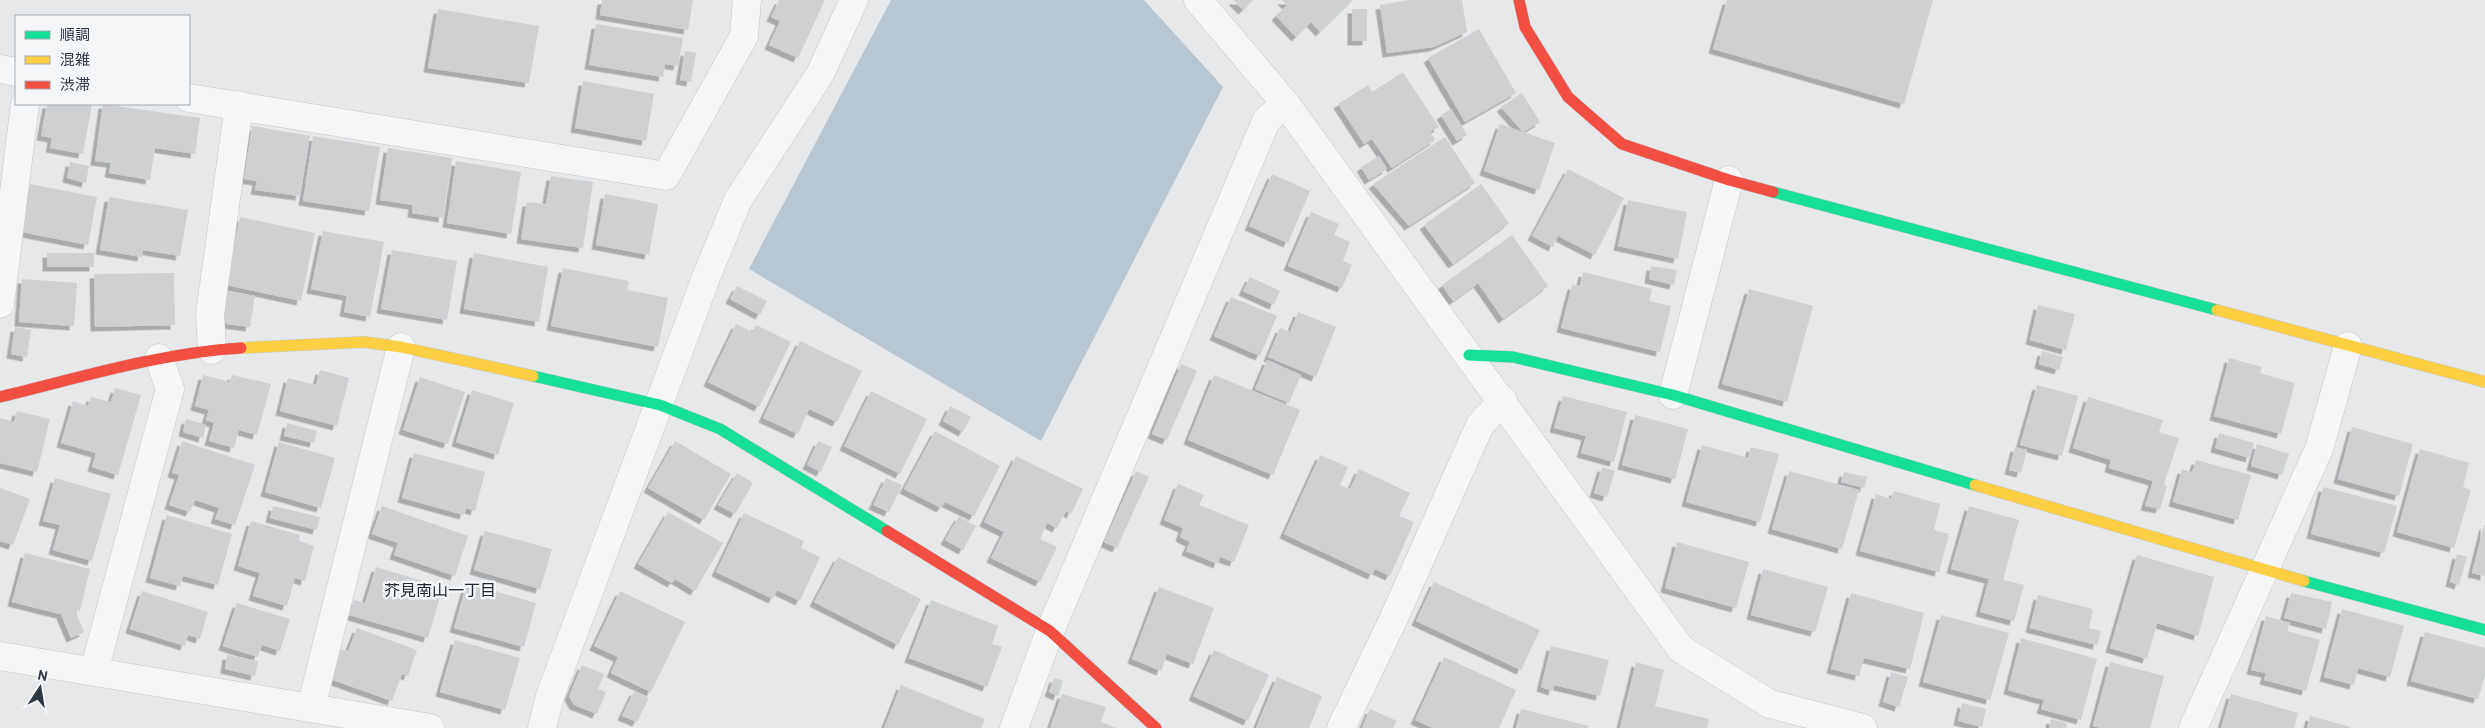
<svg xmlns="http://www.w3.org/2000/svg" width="2485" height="728" viewBox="0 0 2485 728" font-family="Overpass,'Noto Sans JP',sans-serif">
	<defs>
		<filter id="shadow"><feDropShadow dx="-4.5" dy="4.5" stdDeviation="0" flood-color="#0004"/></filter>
	</defs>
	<rect width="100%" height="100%" fill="#e6e8ea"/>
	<polygon fill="#b8c6d2" points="891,0 1144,0 1223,87 1041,441 749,269"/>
	<g fill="#ced0d2" filter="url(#shadow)">
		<polygon points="602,0 693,0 688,30 600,15"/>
		<polygon points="779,0 825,0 798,58 769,45 780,21 771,17"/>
		<polygon points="1233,0 1253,0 1243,10"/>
		<polygon points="1282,0 1353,0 1320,32 1311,22 1296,37 1276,16 1287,5"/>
		<polygon points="1409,0 1462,0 1467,32 1434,47 1387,53 1380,5"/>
		<polygon points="1727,0 1933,0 1904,104 1713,49"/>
		<polygon points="438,9 539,26 529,83 428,68"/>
		<rect x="1352" y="9" width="15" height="32"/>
		<polygon points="596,24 683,38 678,66 665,64 663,77 589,65"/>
		<polygon points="1479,29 1516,93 1465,122 1428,58"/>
		<polygon points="685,51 696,53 691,82 680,80"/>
		<polygon points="1403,72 1439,127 1430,132 1435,140 1392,168 1372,139 1364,144 1338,104 1368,85 1372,92"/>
		<polygon points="583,81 654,94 646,141 575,128"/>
		<polygon points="1522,93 1540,122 1523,132 1501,107"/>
		<polygon points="47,104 92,104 83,154 50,148 52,138 41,136"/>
		<polygon points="103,104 200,118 195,154 155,148 150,180 109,173 111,163 95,161"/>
		<polygon points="1451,109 1467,135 1457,141 1441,115"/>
		<polygon points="1500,124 1555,143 1539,190 1484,171"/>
		<polygon points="252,126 310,136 300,196 255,190 257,181 244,179"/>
		<polygon points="313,136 380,147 369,211 303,201"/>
		<polygon points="1445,137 1475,183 1409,226 1373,184"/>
		<polygon points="388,148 452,158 443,218 412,213 413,205 380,200"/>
		<polygon points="1379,156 1387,169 1369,180 1361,167"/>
		<polygon points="456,161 521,172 511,234 447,223"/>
		<polygon points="70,162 89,166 86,183 67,178"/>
		<polygon points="1568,169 1624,198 1595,255 1558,236 1553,247 1532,236"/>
		<polygon points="1272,174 1310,191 1288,243 1249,226"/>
		<polygon points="551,176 593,182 583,248 521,239 527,202 546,204"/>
		<polygon points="30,184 97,197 88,245 21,232"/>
		<polygon points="1481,184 1509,223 1453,264 1424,225"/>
		<polygon points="605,194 658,204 649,255 596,245"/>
		<polygon points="109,197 188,210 180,256 143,250 142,257 100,250"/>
		<polygon points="1628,200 1687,212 1678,259 1618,246"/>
		<polygon points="1311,212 1339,224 1334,235 1350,242 1343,261 1352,265 1342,288 1288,266"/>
		<polygon points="240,217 315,233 301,301 226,285"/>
		<polygon points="323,231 384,242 370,317 344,312 347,296 311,289"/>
		<polygon points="1512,235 1548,286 1503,319 1478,283 1453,301 1442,285"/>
		<polygon points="392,250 457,261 447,320 381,309"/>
		<rect x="47" y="253" width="47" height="14"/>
		<polygon points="474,253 548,267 539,322 464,309"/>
		<polygon points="1651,266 1677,270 1674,285 1649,279"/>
		<polygon points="563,268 629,281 627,290 668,298 658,347 551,326"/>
		<polygon points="1583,272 1652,289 1649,301 1671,306 1660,352 1561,328 1572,285 1580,286"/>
		<polygon points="174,273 175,325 95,327 94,274"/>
		<polygon points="1250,277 1280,291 1274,305 1243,291"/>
		<polygon points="22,279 77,283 74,326 19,322"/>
		<polygon points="737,286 767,301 760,315 730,299"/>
		<polygon points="1749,289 1813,306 1787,402 1722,384"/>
		<polygon points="222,290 255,296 250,327 227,324 219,312"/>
		<polygon points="1231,297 1277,316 1260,356 1214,336"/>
		<polygon points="2038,305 2075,314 2066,350 2030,340"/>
		<polygon points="1298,312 1336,327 1316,377 1268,357 1280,328 1290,332"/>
		<polygon points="736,324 752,332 756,325 791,342 759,407 708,382"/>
		<polygon points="15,327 31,330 27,357 11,354"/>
		<polygon points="800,341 862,371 837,422 809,409 798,434 763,418"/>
		<polygon points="2042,351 2063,357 2059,370 2039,364"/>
		<polygon points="2229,358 2262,367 2260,373 2295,383 2281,434 2214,416"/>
		<polygon points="1267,360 1301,375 1289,403 1255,389"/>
		<polygon points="1181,364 1197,371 1167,440 1152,434"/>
		<polygon points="320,370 349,378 337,426 280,411 288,378 316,385"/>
		<polygon points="203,375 230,382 232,375 271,384 257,435 239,430 234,448 209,441 214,423 206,420 209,410 195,406"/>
		<polygon points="1214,375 1300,410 1273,475 1188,440"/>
		<polygon points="420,377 465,392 448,444 403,430"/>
		<polygon points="2037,385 2078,396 2062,456 2020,445"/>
		<polygon points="115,388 141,395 118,475 92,467 96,453 61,443 73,401 88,406 91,397 111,402"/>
		<polygon points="472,390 514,403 498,455 456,442"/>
		<polygon points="871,391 927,419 900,474 844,446"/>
		<polygon points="1563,396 1627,412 1614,462 1581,453 1586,436 1554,428"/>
		<polygon points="2088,397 2163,420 2159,432 2179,438 2164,484 2167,486 2160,509 2145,506 2153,481 2109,468 2111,460 2073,448"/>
		<polygon points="950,406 971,417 963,432 943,421"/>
		<polygon points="17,411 50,419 37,472 0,463 0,418 14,422"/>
		<polygon points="1635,415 1688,429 1675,479 1622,465"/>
		<polygon points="186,419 206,425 203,438 183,432"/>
		<polygon points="287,423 317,431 314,443 284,436"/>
		<polygon points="2352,427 2413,444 2399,496 2338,479"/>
		<polygon points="935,431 1000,466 974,516 945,502 941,508 904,489"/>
		<polygon points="2219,433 2254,443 2250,458 2215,448"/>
		<polygon points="182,441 255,465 235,525 215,519 219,508 195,500 190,512 169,505 179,475 172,473"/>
		<polygon points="675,441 731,474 704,520 648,488"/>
		<polygon points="818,441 832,447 821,472 807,465"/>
		<polygon points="279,442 335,458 321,508 265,492"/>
		<polygon points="2257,444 2289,454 2282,475 2251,466"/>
		<polygon points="1702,445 1748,458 1751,447 1779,454 1760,522 1686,502"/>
		<polygon points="2015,447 2027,450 2021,473 2009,470"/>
		<polygon points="2420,449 2469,463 2463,487 2471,490 2454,548 2397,532"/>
		<polygon points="414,453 485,472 475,511 466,508 464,515 402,498"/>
		<polygon points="1320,455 1348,467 1340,485 1350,489 1359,469 1410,493 1399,516 1414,522 1390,576 1375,569 1372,575 1284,534"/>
		<polygon points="1016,456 1083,489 1071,514 1066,511 1057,528 1047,523 1040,539 1057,547 1040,582 991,558 1004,532 984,522"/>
		<polygon points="2196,460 2251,475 2238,520 2173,502 2182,469 2192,472"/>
		<polygon points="1602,467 1615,471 1607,497 1594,493"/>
		<polygon points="1136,471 1149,477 1117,548 1104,542"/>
		<polygon points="1789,471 1859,490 1842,549 1772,529"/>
		<polygon points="1844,472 1867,477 1864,488 1841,482"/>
		<polygon points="737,473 753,483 735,514 718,505"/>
		<polygon points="55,478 111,494 92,561 53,550 60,525 43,521"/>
		<polygon points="886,478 902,485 889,512 873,505"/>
		<polygon points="1178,484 1204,495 1199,505 1249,525 1234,562 1220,557 1218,564 1186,551 1190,542 1180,537 1183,528 1164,520"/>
		<polygon points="2323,487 2397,506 2384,553 2311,534"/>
		<polygon points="0,488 30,499 13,545 0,541"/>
		<polygon points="1894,491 1940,504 1934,530 1949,534 1939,572 1860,551 1876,494 1891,499"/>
		<polygon points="273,506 320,517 317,530 270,518"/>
		<polygon points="382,506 468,536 455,576 394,555 398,543 372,534"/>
		<polygon points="1969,506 2019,520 2003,580 2024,585 2014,621 1980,612 1989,579 1951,569"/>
		<polygon points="668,512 723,543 695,591 675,579 672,583 638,564"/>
		<polygon points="744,513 804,541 801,548 820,557 800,601 777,590 773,599 716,572"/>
		<polygon points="167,515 232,534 218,585 183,576 180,586 150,578"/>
		<polygon points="959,516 976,526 963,550 945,540"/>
		<polygon points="251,521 300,535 299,541 314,546 305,581 295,578 287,606 253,596 260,573 238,566"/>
		<polygon points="2484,525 2485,525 2485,576 2472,573"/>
		<polygon points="485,531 552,549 540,589 474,570"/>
		<polygon points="1677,542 1749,562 1736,608 1665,588"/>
		<polygon points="25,553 90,569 80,611 75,610 84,632 71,638 60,612 60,614 12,602"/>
		<polygon points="2457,554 2467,557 2459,585 2450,582"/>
		<polygon points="2137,555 2214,577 2198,636 2157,623 2147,659 2110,648"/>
		<polygon points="838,557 921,599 898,645 814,602"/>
		<polygon points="376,567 443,587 428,638 349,615 354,600 365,603"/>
		<polygon points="1763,569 1828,587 1815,632 1751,615"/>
		<polygon points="1434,582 1540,630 1521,670 1416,621"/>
		<polygon points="467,583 536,603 524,647 454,628"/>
		<polygon points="1159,587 1214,608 1193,664 1167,654 1161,671 1132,659"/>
		<polygon points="142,591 208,612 200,639 188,635 185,646 130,629"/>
		<polygon points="620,591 685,622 651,692 611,673 618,657 594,646"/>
		<polygon points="1851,593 1924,613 1910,669 1864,658 1859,676 1831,669"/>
		<polygon points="2291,593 2332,602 2326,629 2284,618"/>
		<polygon points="2038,595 2093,609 2089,628 2101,631 2097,645 2030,628"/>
		<polygon points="931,600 998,626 992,644 1002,647 987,687 909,658"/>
		<polygon points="237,603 290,619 280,651 262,645 258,657 223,646"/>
		<polygon points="2342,609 2404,626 2390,677 2358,668 2354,685 2324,677"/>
		<polygon points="1941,615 2009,633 1990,700 1923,682"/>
		<polygon points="2266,616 2290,623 2287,631 2320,640 2306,691 2264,680 2266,673 2251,670"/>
		<polygon points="357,628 417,650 408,676 402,674 392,701 330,679 341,649 348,651"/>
		<polygon points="2425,632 2485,648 2485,675 2478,699 2411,681"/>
		<polygon points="2021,638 2097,659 2081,720 2041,709 2044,700 2008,690"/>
		<polygon points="455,640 520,658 505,710 440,692"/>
		<polygon points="1551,646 1609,660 1600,696 1554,685 1553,691 1541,687"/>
		<polygon points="1214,650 1269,675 1248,721 1193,696"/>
		<polygon points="227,655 258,661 255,676 225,669"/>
		<polygon points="1444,657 1516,690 1499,728 1433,728 1415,720"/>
		<polygon points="1636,662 1664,670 1655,706 1709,719 1707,728 1620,728"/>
		<polygon points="2110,662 2164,676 2150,728 2101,728 2093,726"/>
		<polygon points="582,665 604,674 598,689 606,692 597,714 574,705 569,696"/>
		<polygon points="1891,672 1908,677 1899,707 1883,702"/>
		<polygon points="1277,677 1322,696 1309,728 1256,728"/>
		<polygon points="1054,678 1063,681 1058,696 1049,692"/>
		<polygon points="901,685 985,719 981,728 884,728"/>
		<polygon points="634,691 649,698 637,722 622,716"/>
		<polygon points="1062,694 1106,707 1101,722 1117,728 1050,728"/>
		<polygon points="2231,694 2298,713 2294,728 2221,728"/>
		<polygon points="1962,703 1986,709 1982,727 1958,721"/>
		<polygon points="1370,709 1397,721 1393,728 1362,728"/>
		<polygon points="1521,709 1589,726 1588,728 1516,728"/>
		<polygon points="2310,716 2351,727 2351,728 2307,728"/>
		<polygon points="2051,719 2067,723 2066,728 2049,728"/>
	</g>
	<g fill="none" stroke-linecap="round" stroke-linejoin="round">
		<defs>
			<g id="street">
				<polyline points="1198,0 1285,103 1681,649 1770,704 1863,728"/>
				<polyline points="0,69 16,72"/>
				<polyline points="189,98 666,176 744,36 747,0"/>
				<polyline points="0,304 25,104"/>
				<polyline points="212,350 210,314 239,105"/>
				<polyline points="1673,395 1729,180"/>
				<polyline points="0,656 430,728"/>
				<polyline points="94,671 170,389 159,358"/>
				<polyline points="311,708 401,347"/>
				<polyline points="542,728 550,696 707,275 738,200 820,74 854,0"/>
				<polyline points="1014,728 1050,631 1266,121 1285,103"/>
				<polyline points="1341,728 1393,620 1480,425 1503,400"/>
				<polyline points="2193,728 2319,449 2348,346"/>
			</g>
			<g id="fast">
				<polyline points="1773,192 2217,310"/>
				<polyline points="1469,355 1513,357 1673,395 1975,485"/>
				<polyline points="533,376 660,405 720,429 887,531"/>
				<polyline points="2304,581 2485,630"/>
			</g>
			<g id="slow">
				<polyline points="2217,310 2485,382"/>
				<polyline points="241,348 364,342 401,347 533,376"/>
				<polyline points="1975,485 2304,581"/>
			</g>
			<g id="jam">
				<polyline points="1519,0 1525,27 1568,97 1622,144 1729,180 1773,192"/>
				<path d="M0,397C79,378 159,353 241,348"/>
				<polyline points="887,531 1050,631 1156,728"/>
			</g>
		</defs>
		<use href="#street" stroke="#c4c6c8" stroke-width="29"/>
		<use href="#fast" stroke="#c4c6c8" stroke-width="12"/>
		<use href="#slow" stroke="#c4c6c8" stroke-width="12"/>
		<use href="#jam" stroke="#c4c6c8" stroke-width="12"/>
		<use href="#street" stroke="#f5f6f7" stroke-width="28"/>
		<use href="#fast" stroke="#16e098" stroke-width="11"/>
		<use href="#slow" stroke="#ffcf43" stroke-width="11"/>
		<use href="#jam" stroke="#f24e42" stroke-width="11"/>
	</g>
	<g text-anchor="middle" stroke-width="5" stroke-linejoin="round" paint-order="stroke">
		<g font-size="16" fill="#202733" stroke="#f5f6f8">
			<text x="440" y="596">芥見南山一丁目</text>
		</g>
	</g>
	<rect x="15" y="15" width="175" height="90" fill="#f5f6f8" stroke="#a5a9af"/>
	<rect x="25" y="31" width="25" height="8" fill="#16e098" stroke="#a5a9af"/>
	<text x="60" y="40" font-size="15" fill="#2e3642">順調</text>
	<rect x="25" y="56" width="25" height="8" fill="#ffcf43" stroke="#a5a9af"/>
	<text x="60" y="65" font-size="15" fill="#2e3642">混雑</text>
	<rect x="25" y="81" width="25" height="8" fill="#f24e42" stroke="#a5a9af"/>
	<text x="60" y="90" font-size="15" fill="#2e3642">渋滞</text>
	<g transform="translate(40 688) rotate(12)" stroke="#f5f6f8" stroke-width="4" paint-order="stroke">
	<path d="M0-4L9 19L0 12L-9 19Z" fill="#2e3642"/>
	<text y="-8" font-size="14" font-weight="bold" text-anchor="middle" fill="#2e3642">N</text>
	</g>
</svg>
